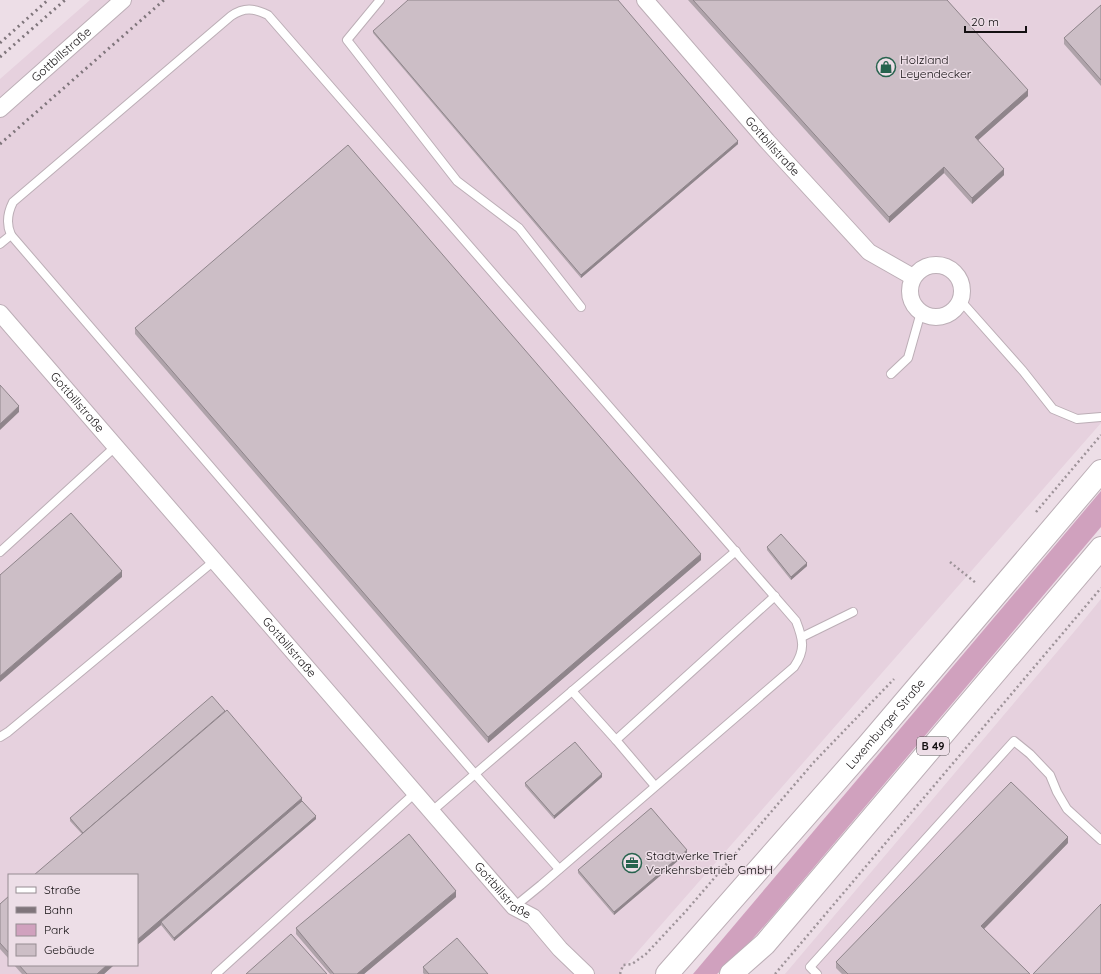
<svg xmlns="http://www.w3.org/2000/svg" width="1101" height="974" viewBox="0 0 1101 974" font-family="Quicksand,sans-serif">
	<rect width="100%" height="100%" fill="#eddee7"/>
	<g fill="#e6d1de" fill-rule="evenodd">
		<path d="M90,0H1101V423L618,974H0V79ZM9,875H137V965H9Z"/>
		<polygon points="1101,599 1101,974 785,974 1079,626"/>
	</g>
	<polygon fill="#d0a1be" points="1101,491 1101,527 772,917 736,958 717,974 693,974"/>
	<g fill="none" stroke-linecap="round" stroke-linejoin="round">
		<defs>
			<g id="service">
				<polyline points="380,0 347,40 457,181 519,228 581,307"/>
				<path d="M11,235C6,224 8,212 13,202L231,16C244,7 254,8 268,15L796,621C803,639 806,650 794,667L541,885L514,907"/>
				<polyline points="0,244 11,235 475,774 431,812"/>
				<polyline points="960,300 1023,371 1053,409 1077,419 1101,417"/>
				<polyline points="891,374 908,358 921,312"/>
				<polyline points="0,552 115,447"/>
				<polyline points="802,637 853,612"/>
				<polyline points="572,691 616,740"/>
				<polyline points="0,737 8,732 214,561"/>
				<polyline points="655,786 616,740 775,596"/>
				<polyline points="559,869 475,774 736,551"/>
				<polyline points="216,974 415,793"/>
				<polyline points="817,974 810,967 1014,741 1030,754 1050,775 1057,792 1067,809 1101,840"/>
			</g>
			<g id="minor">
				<path id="s1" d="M645,0L767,141L869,252L913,277"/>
				<path id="s2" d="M0,109L123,0"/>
				<circle cx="936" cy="291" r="26"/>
				<path id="s3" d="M0,313L514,907L533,917L560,949L586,974"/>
			</g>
			<g id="primary">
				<path id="s4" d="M667,974L868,745L1101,471"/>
				<polyline points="731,974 765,944 1101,548"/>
			</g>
		</defs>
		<use href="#service" stroke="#bcaeb6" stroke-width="10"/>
		<use href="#minor" stroke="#bcaeb6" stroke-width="18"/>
		<use href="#primary" stroke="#bcaeb6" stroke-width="24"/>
		<g stroke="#9e9399" stroke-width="2.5" stroke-dasharray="2 3" stroke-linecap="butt">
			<polyline points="1036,512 1101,435"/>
			<polyline points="950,562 976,583"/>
			<polyline points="620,974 623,965 632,964 646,954 686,911 814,762 894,679"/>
			<polyline points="775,974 1101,588"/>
		</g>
		<use href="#service" stroke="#fff" stroke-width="8"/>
		<use href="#minor" stroke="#fff" stroke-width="16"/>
		<use href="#primary" stroke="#fff" stroke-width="22"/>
		<g stroke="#7f757b" stroke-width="3" stroke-dasharray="2 4" stroke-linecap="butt">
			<polyline points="0,43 48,0"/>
			<polyline points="0,57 65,0"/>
			<polyline points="0,144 164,0"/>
		</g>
	</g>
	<g fill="#afa3aa">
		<polygon points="688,0 947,0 1028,96 978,140 1004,175 972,204 944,173 889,223"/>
		<polygon points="1101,5 1101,86 1064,44 1064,38"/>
		<polygon points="373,31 738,144 581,278 373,33"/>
		<polygon points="135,328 701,560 488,743 135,334"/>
		<polygon points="767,547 807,566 791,580 767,550"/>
		<polygon points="602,777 554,819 525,786 525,783"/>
		<polygon points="302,801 316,819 174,941 161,925 137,945 137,875 82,834 70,821 70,818"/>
		<polygon points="1068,843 984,929 1030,974 842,974 836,968 836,962"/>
		<polygon points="687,853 614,915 578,873 578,870"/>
		<polygon points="9,896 9,959 0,949 0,904"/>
		<polygon points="456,897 364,974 330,974 296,934 296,928"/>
		<polygon points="14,965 114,965 104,974 22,974"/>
		<polygon points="423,967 488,974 424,974 423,973"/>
	</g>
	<g fill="#8f858b">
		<polygon points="1028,90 1028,96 975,143 975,137"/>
		<polygon points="738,141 738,144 581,278 581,275"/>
		<polygon points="944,167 944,173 889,223 889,217"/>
		<polygon points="1004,169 1004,175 972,204 972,198"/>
		<polygon points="19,406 19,412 0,430 0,424"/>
		<polygon points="701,554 701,560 488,743 488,737"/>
		<polygon points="807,563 807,566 791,580 791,577"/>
		<polygon points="122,571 122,577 0,682 0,676"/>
		<polygon points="602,774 602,777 554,819 554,816"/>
		<polygon points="302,798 302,804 161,922 161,925 137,945 137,940"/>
		<polygon points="316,816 316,819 174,941 174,938"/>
		<polygon points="1068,837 1068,843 981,932 981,926"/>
		<polygon points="687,850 687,853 614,915 614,912"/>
		<polygon points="456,891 456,897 364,974 357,974"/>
		<polygon points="107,965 114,965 104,974 97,974"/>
	</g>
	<g fill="#ccbec6" stroke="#8f858b">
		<polygon points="408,0 618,0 738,141 581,275 373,31"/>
		<polygon points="693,0 947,0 1028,90 975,137 1004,169 972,198 944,167 889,217"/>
		<polygon points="1101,5 1101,80 1064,38"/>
		<polygon points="348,145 701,554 488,737 135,328"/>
		<polygon points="0,385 19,406 0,424"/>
		<polygon points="71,513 122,571 0,676 0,575"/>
		<polygon points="781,534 807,563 791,577 767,547"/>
		<polygon points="212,696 225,711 83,833 70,818"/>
		<polygon points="227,710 302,798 137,940 137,875 34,875"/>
		<polygon points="575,742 602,774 554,816 525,783"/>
		<polygon points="1011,782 1068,837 981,926 1030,974 848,974 836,962"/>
		<polygon points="302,801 316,816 174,938 161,922"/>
		<polygon points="651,808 687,850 614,912 578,870"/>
		<polygon points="409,834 456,891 357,974 334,974 296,928"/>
		<polygon points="9,896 9,953 0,943 0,904"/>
		<polygon points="1101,904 1101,974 1033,974"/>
		<polygon points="291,934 327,974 246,974"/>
		<polygon points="457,938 488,974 429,974 423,967"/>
		<polygon points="19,965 107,965 97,974 27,974"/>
	</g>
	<defs>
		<symbol id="shop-ring" viewBox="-11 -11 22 22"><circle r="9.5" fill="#eddee7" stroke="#27634e" stroke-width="1.5"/><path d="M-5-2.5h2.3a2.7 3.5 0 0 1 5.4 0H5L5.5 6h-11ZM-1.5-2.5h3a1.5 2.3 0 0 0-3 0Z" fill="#27634e"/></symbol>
		<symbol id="office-ring" viewBox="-11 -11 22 22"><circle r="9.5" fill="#eddee7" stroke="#27634e" stroke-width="1.5"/><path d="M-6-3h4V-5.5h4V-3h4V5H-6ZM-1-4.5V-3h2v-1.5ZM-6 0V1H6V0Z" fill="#27634e"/></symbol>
	</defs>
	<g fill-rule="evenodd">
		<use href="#shop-ring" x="875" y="56" width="22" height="22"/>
		<use href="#office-ring" x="621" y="852" width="22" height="22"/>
	</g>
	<g text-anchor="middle" stroke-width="3" stroke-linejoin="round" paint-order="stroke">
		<rect fill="#eddee7" stroke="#554e52" stroke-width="1" x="917" y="737" width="32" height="18" rx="3"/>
		<g font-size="11" font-weight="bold" fill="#141012">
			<text x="933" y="750">B 49</text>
		</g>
		<g font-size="12" fill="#141012" stroke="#eddee7">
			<text dy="4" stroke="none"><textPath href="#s2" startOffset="82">Gottbillstraße</textPath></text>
			<text dy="4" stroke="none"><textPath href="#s1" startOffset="194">Gottbillstraße</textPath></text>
			<text dy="4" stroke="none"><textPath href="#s3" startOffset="118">Gottbillstraße</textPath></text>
			<text dy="4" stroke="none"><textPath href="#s3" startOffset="442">Gottbillstraße</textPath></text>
			<text dy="4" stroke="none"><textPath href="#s4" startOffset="332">Luxemburger Straße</textPath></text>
			<text dy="4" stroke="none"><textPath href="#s3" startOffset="766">Gottbillstraße</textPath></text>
		</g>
		<g font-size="12" fill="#141012" stroke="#eddee7" text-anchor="start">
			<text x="900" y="64">Holzland<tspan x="900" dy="14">Leyendecker</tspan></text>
			<text x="646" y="860">Stadtwerke Trier<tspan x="646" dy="14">Verkehrsbetrieb GmbH</tspan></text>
		</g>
	</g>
	<rect x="8" y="874" width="130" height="92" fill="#eddee7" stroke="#968c92"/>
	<rect x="16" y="887" width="20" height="6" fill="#ffffff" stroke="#968c92"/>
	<text x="44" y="894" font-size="12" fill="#141012">Straße</text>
	<rect x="16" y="907" width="20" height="6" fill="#7f757b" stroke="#968c92"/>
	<text x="44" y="914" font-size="12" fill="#141012">Bahn</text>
	<rect x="16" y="924" width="20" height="12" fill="#d0a1be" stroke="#968c92"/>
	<text x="44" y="934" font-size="12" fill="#141012">Park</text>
	<rect x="16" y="944" width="20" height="12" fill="#ccbec6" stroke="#968c92"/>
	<text x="44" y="954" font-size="12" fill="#141012">Gebäude</text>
	<path d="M965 26v6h61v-6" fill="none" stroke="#141012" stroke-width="2"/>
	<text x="971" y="26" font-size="12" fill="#141012" stroke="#eddee7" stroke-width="3" paint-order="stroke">20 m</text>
</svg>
